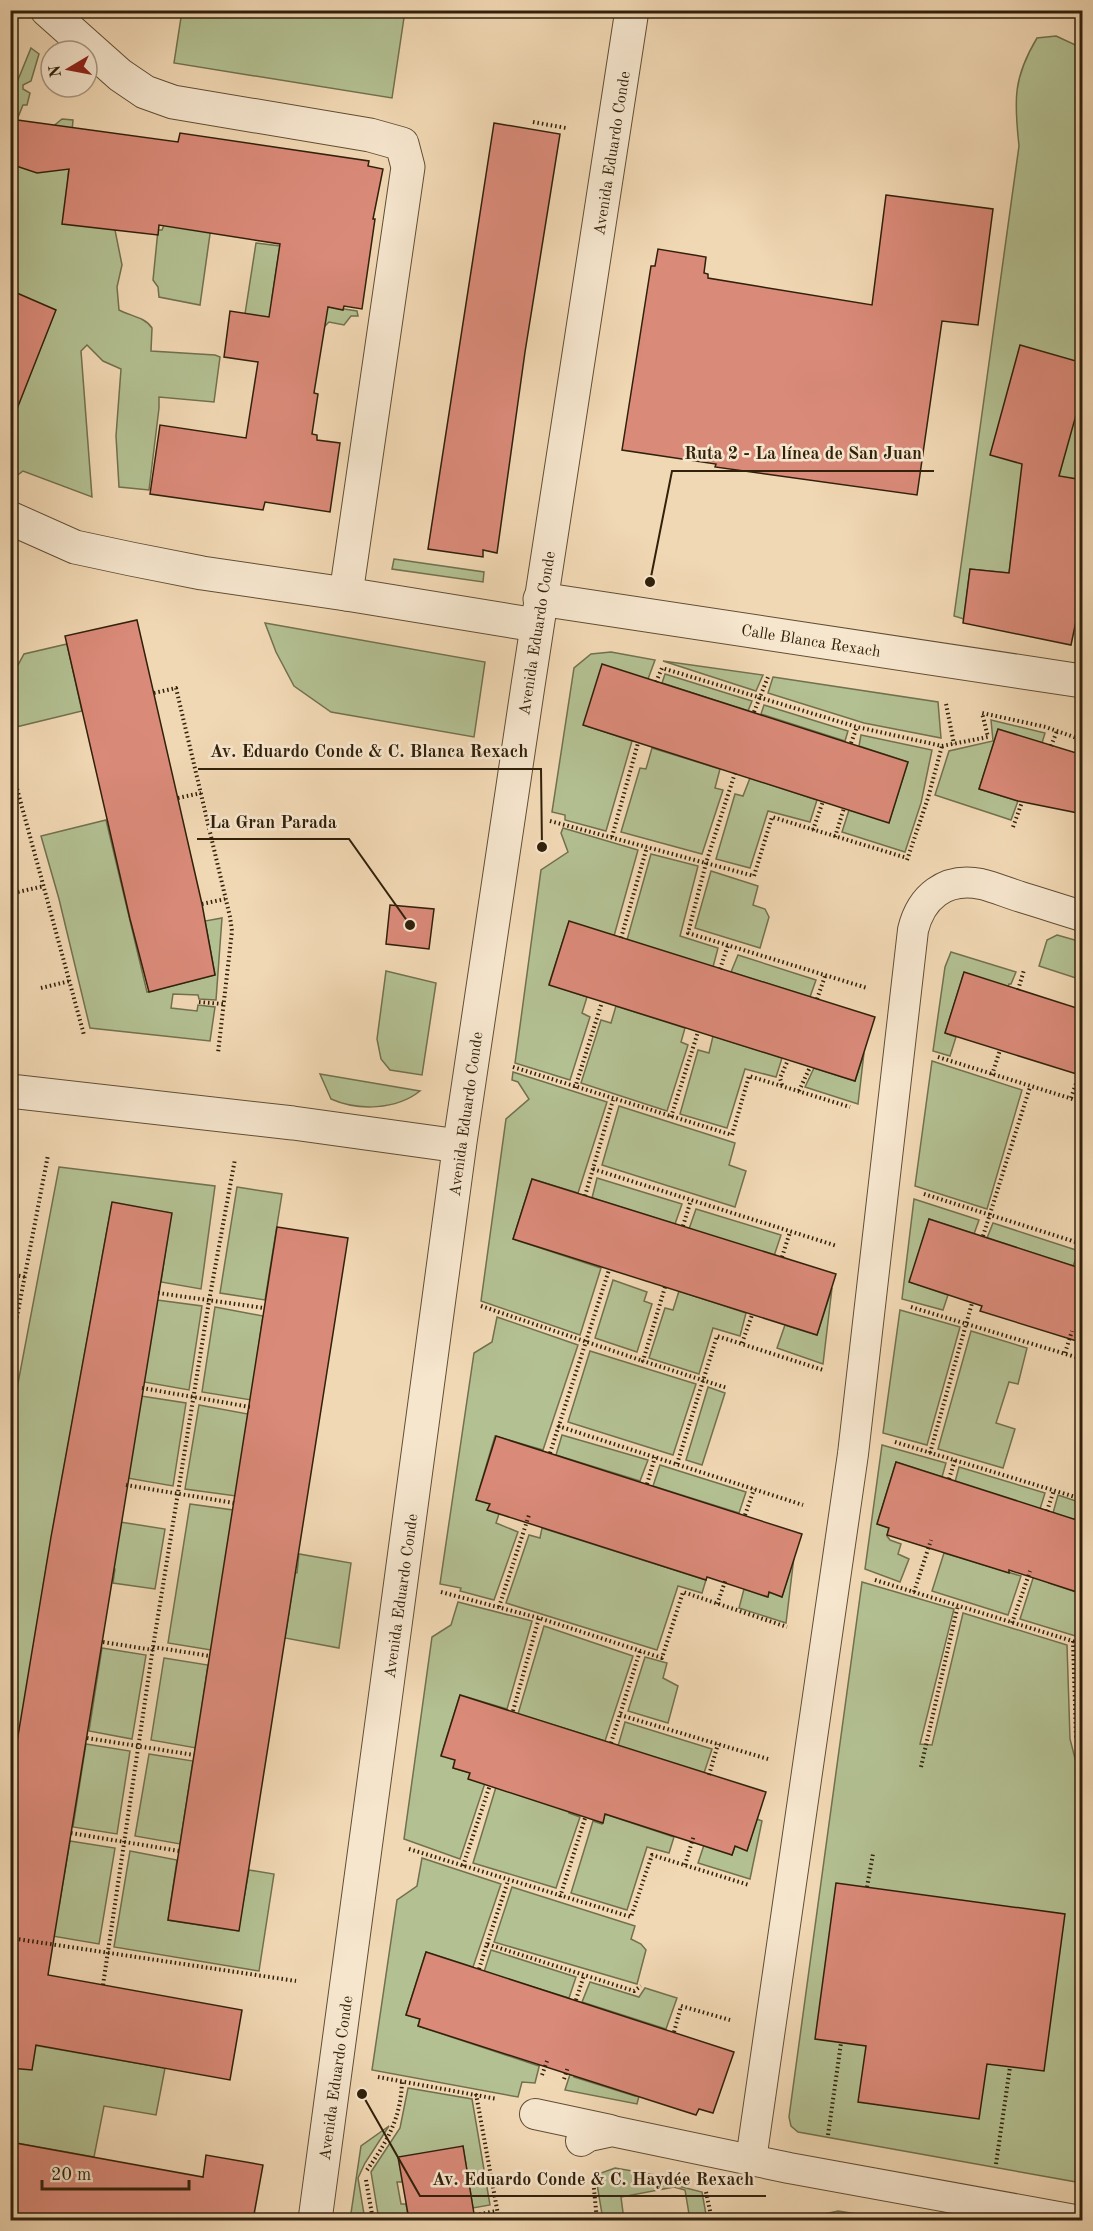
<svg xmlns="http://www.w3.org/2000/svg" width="1093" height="2231" viewBox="0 0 1093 2231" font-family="'Old Standard TT',serif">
	<rect width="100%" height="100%" fill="#f1d8b4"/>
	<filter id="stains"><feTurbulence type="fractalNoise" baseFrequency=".00333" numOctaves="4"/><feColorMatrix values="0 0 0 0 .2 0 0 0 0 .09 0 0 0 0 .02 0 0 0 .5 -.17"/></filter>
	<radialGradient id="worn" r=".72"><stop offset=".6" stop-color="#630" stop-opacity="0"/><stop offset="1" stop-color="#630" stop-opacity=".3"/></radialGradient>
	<g fill="#b3c092" stroke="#72704e" stroke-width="1.5">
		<polygon points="182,11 405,11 392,98 174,63"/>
		<path d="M1056,36L1082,48V480L1022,472L1009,573L970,569L964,619L954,616L1019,146C1014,100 1013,78 1037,38Z"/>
		<polygon points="31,48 39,54 31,81 23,85 23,89 30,93 27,105 23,105 14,127 11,126 11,97"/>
		<path d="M62,119L73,120L68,179L101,212L115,230L122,265L117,287L119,310C130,316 145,317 152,328L151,351L215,355L220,357L214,402L159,397V408L149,490L119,487L116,436L121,369L103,361L87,345L81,351L92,497L23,471L11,480L10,388L30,372L45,337L11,344V161Z"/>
		<polygon points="164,225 211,227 200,305 159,297 158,287 153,280 158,230 162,230"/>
		<polygon points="256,243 280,246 272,298 357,311 358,316 351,316 344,325 329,322 325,326 245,314"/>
		<polygon points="394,559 484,572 483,582 392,569"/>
		<polygon points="265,623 485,662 474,737 331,712 294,686 276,652"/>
		<polygon points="67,644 82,711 12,728 10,680 24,654"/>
		<polygon points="611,652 655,660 648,679 584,725 632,741 606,831 565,820 565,815 552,812 574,668 591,654"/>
		<polygon points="663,661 763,675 756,691"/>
		<polygon points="665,674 752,701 748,711 662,683"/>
		<polygon points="773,677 938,702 941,738 864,723 768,693"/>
		<polygon points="764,705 848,731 845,741 761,714"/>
		<polygon points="991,720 1045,733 1042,743 998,730 979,789 1018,801 1011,820 935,795 949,751 993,741"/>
		<polygon points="861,735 932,750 921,803 905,852 842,832 849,810 889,822 908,762 859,746"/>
		<polygon points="652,748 720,769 715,788 723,790 702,854 621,832 640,768 646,769"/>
		<polygon points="750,778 817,800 810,822 768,811 750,868 716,859 735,794 743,796"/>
		<polygon points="106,820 147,992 215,975 205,921 222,918 216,1000 199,999 198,995 173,994 171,1008 197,1011 198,1005 215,1007 210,1041 90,1028 59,899 41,836"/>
		<polygon points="563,828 638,850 614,936 569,922 549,984 587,997 582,1013 590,1017 570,1080 515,1063 541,870 568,852 561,833"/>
		<polygon points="651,854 698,866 680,936 718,948 713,967 627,940"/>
		<polygon points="711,871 758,886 753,905 765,909 769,917 760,948 695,928"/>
		<polygon points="1057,935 1082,942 1082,980 1039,966 1047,940"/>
		<polygon points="951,952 1016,972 1011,984 1009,984 1008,987 964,973 945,1033 956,1037 950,1056 933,1051 945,967"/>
		<polygon points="738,955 816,980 810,997 731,972"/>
		<polygon points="386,971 436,983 422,1075 390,1070 381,1059 377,1039"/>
		<polygon points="616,1006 685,1028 681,1042 688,1045 667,1111 581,1083 601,1020 611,1023"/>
		<polygon points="713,1036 782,1058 776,1077 745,1069 727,1128 680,1114 698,1050 709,1053"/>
		<polygon points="864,1053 858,1104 805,1087 814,1068 855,1081"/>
		<polygon points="932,1061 1022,1090 987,1209 915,1186"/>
		<polygon points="513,1072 607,1102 578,1193 532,1179 513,1239 601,1268 580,1335 481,1301 506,1119 529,1099 518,1082 512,1080"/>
		<path d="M320,1074L420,1091C396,1110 358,1111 331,1099Z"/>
		<polygon points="619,1106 735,1143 729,1165 746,1171 735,1207 602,1165"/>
		<polygon points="59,1167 215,1186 201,1289 161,1282 171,1213 112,1203 51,1540 120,1522 165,1529 155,1589 113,1583 115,1569 48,1557 11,1784 11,1420"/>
		<polygon points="597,1178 682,1204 675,1224 592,1198"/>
		<polygon points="237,1187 282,1194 265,1300 220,1293"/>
		<polygon points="914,1199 979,1220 974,1234 929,1219 910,1282 948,1295 943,1310 902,1299"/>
		<polygon points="696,1209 781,1235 774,1256 689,1229"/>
		<polygon points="993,1223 1079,1251 1073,1266 987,1238"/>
		<polygon points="613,1280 647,1292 644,1301 652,1304 637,1352 595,1338"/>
		<polygon points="832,1288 823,1364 777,1348 785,1325 817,1335"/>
		<polygon points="679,1291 746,1313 740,1336 713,1328 699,1374 649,1358 665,1308 673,1310"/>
		<polygon points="157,1300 202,1306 189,1390 144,1382"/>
		<polygon points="215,1307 263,1316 251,1400 202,1392"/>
		<polygon points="900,1310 960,1327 927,1445 883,1433"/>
		<polygon points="497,1317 578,1345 543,1450 495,1436 476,1500 490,1504 488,1510 499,1514 496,1523 518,1532 494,1600 460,1591 461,1588 440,1584 474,1353 492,1342"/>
		<polygon points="971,1331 1027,1348 1018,1384 1009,1382 996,1423 1015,1429 1003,1468 938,1449"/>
		<polygon points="590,1351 696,1384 673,1455 568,1422"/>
		<polygon points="708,1387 725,1393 702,1465 686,1460"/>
		<polygon points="141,1396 186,1403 173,1486 127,1478"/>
		<polygon points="199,1405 248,1414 236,1496 185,1489"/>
		<polygon points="562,1435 648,1460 640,1481 556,1455"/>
		<polygon points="882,1445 946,1463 942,1477 896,1462 877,1524 889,1528 887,1536 890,1540 901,1544 898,1554 909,1559 900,1582 865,1569"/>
		<polygon points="660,1465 746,1492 739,1513 653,1486"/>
		<polygon points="959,1467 1045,1493 1040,1509 955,1482"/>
		<polygon points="1058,1495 1082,1503 1082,1522 1053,1513"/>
		<polygon points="190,1504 233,1510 226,1561 297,1573 299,1554 351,1563 339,1648 285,1638 291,1598 211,1650 168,1643"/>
		<polygon points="542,1528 706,1580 702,1593 678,1586 657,1650 506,1603 529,1535 540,1538"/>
		<polygon points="944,1553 1021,1576 1008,1615 932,1591"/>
		<polygon points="794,1557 786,1623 739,1608 744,1589 767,1597 769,1592 782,1597"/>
		<polygon points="1035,1572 1049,1583 1082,1594 1082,1638 1020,1619"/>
		<polygon points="862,1582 954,1609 920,1744 932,1745 963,1613 1067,1645 1070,1739 1079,1774 1082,1774 1082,2183 798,2132 791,2126 789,2117"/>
		<polygon points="458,1602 532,1621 507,1709 460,1695 441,1755 455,1760 453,1768 470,1773 469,1778 485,1783 460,1859 404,1839 432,1637 451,1625"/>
		<polygon points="544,1626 633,1656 605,1741 518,1714"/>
		<polygon points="102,1648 146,1655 132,1739 89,1731"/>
		<polygon points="645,1657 667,1663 663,1678 678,1686 668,1723 628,1711"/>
		<polygon points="164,1658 208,1665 196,1748 151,1740"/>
		<polygon points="625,1722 712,1749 704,1773 618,1746"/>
		<polygon points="86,1744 130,1751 117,1834 73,1827"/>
		<polygon points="149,1754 193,1761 180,1844 135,1836"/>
		<polygon points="496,1787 572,1806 569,1813 580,1817 556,1888 473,1863"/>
		<polygon points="605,1814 674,1837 669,1853 647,1847 627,1910 571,1893 593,1821 602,1824"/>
		<polygon points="757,1819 762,1821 750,1879 698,1863 706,1839 732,1855 735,1846 747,1850"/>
		<polygon points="70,1841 115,1848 99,1944 11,1929 59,1906"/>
		<polygon points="130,1851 177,1860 168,1920 238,1931 249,1870 274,1874 259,1971 114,1947"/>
		<polygon points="422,1858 501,1884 473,1967 426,1952 406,2015 420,2019 418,2026 539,2066 540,2063 535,2083 522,2082 518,2097 372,2070 397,1900 417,1886"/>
		<polygon points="512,1887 635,1926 631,1939 641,1944 646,1950 637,1984 494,1942"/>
		<polygon points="491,1950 576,1977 569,1998 484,1972"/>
		<polygon points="590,1982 639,1997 645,1988 677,1998 666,2029 582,2002"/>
		<polygon points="10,2041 165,2068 156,2115 104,2106 94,2157 11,2142"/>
		<polygon points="572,2068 577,2070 574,2077 635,2096 639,2096 637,2104 565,2090"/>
		<polygon points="408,2088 472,2099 490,2205 473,2208 463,2146 403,2182 397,2182 401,2204 406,2204 409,2220 379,2220 371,2172 400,2128"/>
		<polygon points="389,2126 365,2163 358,2178 365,2220 350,2220 361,2146"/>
		<polygon points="615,2168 679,2179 678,2186 702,2192 707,2220 690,2220 685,2190 674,2187 621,2197 624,2220 603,2220 597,2184 601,2173"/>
		<polygon points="838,2211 894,2220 822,2220 825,2214"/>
	</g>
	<g fill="#da8a79" stroke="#31200a" stroke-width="1.5">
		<polygon points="10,119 178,142 180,133 369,161 368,166 383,169 373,219 375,219 362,309 344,306 343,310 328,307 314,393 318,394 312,434 317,435 317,440 340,443 330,512 265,502 263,510 150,494 160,425 246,438 258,362 224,357 230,311 269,317 280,244 159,225 158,235 62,224 69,169 37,173 10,164"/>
		<polygon points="494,123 560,134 525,352 497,553 483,550 483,557 428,549"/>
		<polygon points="886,195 993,209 978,325 942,321 917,495 715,467 716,464 622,450 651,266 655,266 658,249 706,257 704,273 708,274 708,278 872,305"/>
		<polygon points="10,290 56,310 13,419 10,419"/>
		<polygon points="1020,345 1083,363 1083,390 1059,476 1083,480 1083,588 1071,645 963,623 970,569 1009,573 1022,464 990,455"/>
		<polygon points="137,620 202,904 215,975 149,992 130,919 65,636"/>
		<polygon points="602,664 908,762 889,823 583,725"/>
		<polygon points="998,729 1083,755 1083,814 1018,801 979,789"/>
		<polygon points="390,905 434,909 429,949 386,944"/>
		<polygon points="569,921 875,1017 855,1081 549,985"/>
		<polygon points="964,972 1083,1010 1083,1076 945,1033"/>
		<polygon points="532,1179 836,1274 817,1335 513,1239"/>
		<polygon points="112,1202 172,1213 48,1975 242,2010 230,2080 36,2045 32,2070 10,2068 10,1784 51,1537"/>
		<polygon points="929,1219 1083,1269 1083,1343 980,1311 982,1306 909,1282"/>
		<polygon points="277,1227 348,1238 239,1931 168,1920"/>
		<polygon points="496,1436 802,1534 782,1597 769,1592 768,1597 707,1577 706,1580 487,1510 490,1504 476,1500"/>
		<polygon points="896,1462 1083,1522 1083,1594 1009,1570 1009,1573 887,1535 889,1528 877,1524"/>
		<polygon points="460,1695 766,1792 747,1851 735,1846 732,1855 605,1814 603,1823 468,1779 470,1773 453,1768 455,1760 441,1756"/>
		<polygon points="836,1883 1065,1914 1044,2071 987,2064 979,2119 858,2102 866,2046 815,2039"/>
		<polygon points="426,1952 734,2052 713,2113 699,2109 696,2115 418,2026 420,2019 406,2015"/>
		<polygon points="10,2142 203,2177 206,2155 263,2165 253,2220 59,2220 10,2212"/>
		<polygon points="463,2146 475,2220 409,2220 398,2157"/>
	</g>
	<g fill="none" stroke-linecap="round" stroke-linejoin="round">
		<defs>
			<g id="service">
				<polyline points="535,2114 610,2130"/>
				<polyline points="581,2141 589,2136 612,2131 789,2168 1075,2220"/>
				<path d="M751,2160L853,1454L913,930C921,897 945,877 981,884C994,887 1008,893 1021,897C1041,903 1062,910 1082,916"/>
			</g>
			<g id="minor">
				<polyline points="47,10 120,75 145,92 173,102 370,135 402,144 408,167 346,594"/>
				<polyline points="10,518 75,547 131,559 202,573 346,594 536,625"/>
				<polyline points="10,1091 293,1123 459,1146"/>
			</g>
			<g id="tertiary">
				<polyline points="540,599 1082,681"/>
				<path d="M315,2220C366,1861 409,1501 460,1142C514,764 575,388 632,10"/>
			</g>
		</defs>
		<use href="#service" stroke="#614e34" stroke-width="32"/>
		<use href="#minor" stroke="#614e34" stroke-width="35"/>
		<use href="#tertiary" stroke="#614e34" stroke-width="35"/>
		<g stroke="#31200a" stroke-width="4" stroke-dasharray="1.5 3" stroke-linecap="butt">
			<polyline points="533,122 566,128"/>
			<polyline points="656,682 662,668 857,727 942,746 988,737 982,713 1046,727 1082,740"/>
			<polyline points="154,693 176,688 230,917 232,931 218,1053"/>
			<polyline points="946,704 954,744"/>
			<polyline points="754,712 768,677"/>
			<polyline points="851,743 857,727"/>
			<polyline points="1051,746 1057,731"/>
			<polyline points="10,763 84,1035"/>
			<polyline points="735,773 706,863 688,933 867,988"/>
			<polyline points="178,798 201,793"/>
			<polyline points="550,821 754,876 772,817 907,858"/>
			<polyline points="1013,827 1022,802"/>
			<polyline points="813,830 823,801"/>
			<polyline points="612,837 638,743"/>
			<polyline points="835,837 844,808"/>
			<polyline points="907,860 928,798 942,746"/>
			<polyline points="18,892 44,886"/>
			<polyline points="202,904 225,899"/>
			<polyline points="621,938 647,847"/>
			<polyline points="720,969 728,945"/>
			<polyline points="41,988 70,981"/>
			<polyline points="1018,990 1024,970"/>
			<polyline points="817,999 825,976"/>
			<polyline points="199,1002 223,1004"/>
			<polyline points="938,1057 1082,1102"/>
			<polyline points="513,1067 732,1135 749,1076 850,1107"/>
			<polyline points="992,1075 1000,1050"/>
			<polyline points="782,1085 780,1078 788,1060"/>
			<polyline points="575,1088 602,1002"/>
			<polyline points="799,1091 810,1067"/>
			<polyline points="1071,1098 1079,1075"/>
			<polyline points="671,1117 698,1032"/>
			<polyline points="593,1169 837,1246"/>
			<polyline points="924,1194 1082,1244"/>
			<polyline points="585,1196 613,1100"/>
			<polyline points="683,1226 691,1200"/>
			<polyline points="983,1236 1030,1087"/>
			<polyline points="782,1257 790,1232"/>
			<polyline points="1080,1268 1082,1261"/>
			<polyline points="10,1274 25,1277"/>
			<polyline points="665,1287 643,1361 727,1388"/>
			<polyline points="158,1293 264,1308"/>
			<polyline points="481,1306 643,1361"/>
			<polyline points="911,1307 1082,1359"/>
			<polyline points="742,1343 752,1315"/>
			<polyline points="10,1353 48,1155"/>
			<polyline points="1065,1353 1072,1331"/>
			<polyline points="142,1388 250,1407"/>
			<polyline points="558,1426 803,1505"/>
			<polyline points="895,1442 1082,1499"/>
			<polyline points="550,1453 609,1270"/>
			<polyline points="930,1453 972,1303"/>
			<polyline points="677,1464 717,1336 823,1370"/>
			<polyline points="949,1479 955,1460"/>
			<polyline points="647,1484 655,1457"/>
			<polyline points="126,1485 234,1503"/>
			<polyline points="1047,1511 1054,1490"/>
			<polyline points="745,1515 754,1489"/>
			<polyline points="875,1580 1082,1644"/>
			<polyline points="441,1592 539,1618 662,1658 683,1592 787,1627"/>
			<polyline points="914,1592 931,1540"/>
			<polyline points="717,1604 726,1579"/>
			<polyline points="499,1607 529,1515"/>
			<polyline points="1012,1623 1030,1571"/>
			<polyline points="1073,1641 1076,1736 1082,1745"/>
			<polyline points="103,1642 153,1650"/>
			<polyline points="153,1647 210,1656"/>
			<polyline points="1076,1710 1082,1707"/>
			<polyline points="513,1711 539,1618"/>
			<polyline points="620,1715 768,1759"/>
			<polyline points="87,1738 194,1755"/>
			<polyline points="611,1743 640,1651"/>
			<polyline points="921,1767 958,1605"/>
			<polyline points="709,1775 718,1744"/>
			<polyline points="71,1833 179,1851"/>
			<polyline points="409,1849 631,1917 652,1855 749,1885"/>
			<polyline points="685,1865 694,1835"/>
			<polyline points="463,1866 490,1785"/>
			<polyline points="867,1887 873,1854"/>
			<polyline points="560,1897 585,1818"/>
			<polyline points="10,1938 296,1981"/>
			<polyline points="487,1944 508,1881"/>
			<polyline points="479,1969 487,1944 634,1991 641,1986"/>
			<polyline points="103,1985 153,1647 209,1301 235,1159"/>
			<polyline points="576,2000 584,1975"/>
			<polyline points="674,2032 681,2006 730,2020"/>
			<polyline points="542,2075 547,2061"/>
			<polyline points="378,2077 497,2099"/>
			<polyline points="564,2079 568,2067"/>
			<polyline points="476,2094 499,2220"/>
			<polyline points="828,2135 841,2043"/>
			<polyline points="996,2164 1010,2067"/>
			<path d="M367,2170C388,2140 401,2118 402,2081"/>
			<polyline points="593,2179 597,2220"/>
			<polyline points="366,2180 373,2220"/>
			<polyline points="706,2192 712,2220"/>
			<polyline points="475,2215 497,2211"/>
		</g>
		<use href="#service" stroke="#f6e6ce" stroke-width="30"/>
		<use href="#minor" stroke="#f6e6ce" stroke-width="33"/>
		<use href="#tertiary" stroke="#f6e6ce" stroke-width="33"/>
	</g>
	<g text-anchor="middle" stroke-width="5" stroke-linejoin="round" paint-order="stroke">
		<g font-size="16" fill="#31200a" stroke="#f6e6ce">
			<text transform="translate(611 153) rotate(-81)" y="6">Avenida Eduardo Conde</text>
			<text transform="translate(536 633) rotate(-81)" y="6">Avenida Eduardo Conde</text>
			<text transform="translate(811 640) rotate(9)" y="6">Calle Blanca Rexach</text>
			<text transform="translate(465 1114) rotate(-82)" y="6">Avenida Eduardo Conde</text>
			<text transform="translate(400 1596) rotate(-82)" y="6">Avenida Eduardo Conde</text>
			<text transform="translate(335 2078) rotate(-82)" y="6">Avenida Eduardo Conde</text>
		</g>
	</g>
	<path fill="none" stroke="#31200a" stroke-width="2" d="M650 582L672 471H934M542 847L541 769H198M410 925L349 839H197M362 2094L420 2196H766"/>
	<g fill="#31200a" stroke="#f6e6ce" stroke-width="2">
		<circle cx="650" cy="582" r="6"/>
		<circle cx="542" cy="847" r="6"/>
		<circle cx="410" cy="925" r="6"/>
		<circle cx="362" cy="2094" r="6"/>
	</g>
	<g font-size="18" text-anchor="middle" font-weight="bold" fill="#31200a" stroke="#f6e6ce" stroke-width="5" stroke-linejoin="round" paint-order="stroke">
		<text x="803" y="459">Ruta 2 - La línea de San Juan</text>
		<text x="369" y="757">Av. Eduardo Conde &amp; C. Blanca Rexach</text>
		<text x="273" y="828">La Gran Parada</text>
		<text x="593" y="2185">Av. Eduardo Conde &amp; C. Haydée Rexach</text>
	</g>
	<rect width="1093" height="2231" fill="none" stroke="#f1d8b4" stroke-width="36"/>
	<rect x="12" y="12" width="1069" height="2207" fill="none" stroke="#31200a" stroke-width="3"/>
	<rect x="18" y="18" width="1057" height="2195" fill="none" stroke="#31200a" stroke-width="1.5"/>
	<g transform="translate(69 69) rotate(260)"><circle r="28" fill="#f6e6ce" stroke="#a79780" stroke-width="1.5"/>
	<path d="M0-4.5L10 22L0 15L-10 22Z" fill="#8f2418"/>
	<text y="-9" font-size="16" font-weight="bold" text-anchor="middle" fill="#31200a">N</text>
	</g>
	<path d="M42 2180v9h147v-9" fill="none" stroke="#31200a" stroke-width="3"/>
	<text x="51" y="2180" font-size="18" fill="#31200a" stroke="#f6e6ce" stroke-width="4.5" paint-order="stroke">20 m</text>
	<rect width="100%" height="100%" filter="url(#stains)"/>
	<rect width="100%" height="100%" fill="url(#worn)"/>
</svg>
